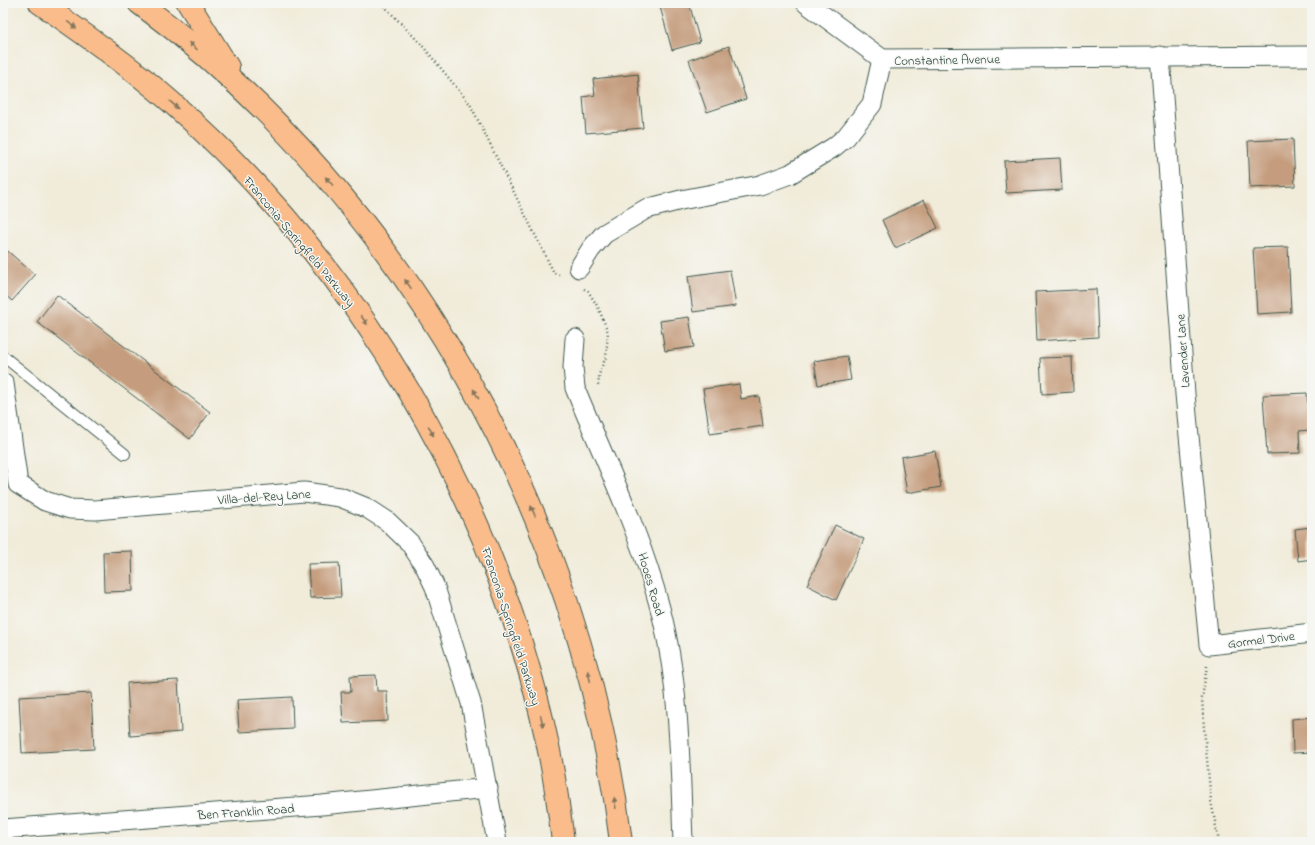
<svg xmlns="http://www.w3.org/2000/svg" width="1315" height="845" viewBox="0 0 1315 845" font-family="'Indie Flower',sans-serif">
	<rect width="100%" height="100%" fill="#f6f6f2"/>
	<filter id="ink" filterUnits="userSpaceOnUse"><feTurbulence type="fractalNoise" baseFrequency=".025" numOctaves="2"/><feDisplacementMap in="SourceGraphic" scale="8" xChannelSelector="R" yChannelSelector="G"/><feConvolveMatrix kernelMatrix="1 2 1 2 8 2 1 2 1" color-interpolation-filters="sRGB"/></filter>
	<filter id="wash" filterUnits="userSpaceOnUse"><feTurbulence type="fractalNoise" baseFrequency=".012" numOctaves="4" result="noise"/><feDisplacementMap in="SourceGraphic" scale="16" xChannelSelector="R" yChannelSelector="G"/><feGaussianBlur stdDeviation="0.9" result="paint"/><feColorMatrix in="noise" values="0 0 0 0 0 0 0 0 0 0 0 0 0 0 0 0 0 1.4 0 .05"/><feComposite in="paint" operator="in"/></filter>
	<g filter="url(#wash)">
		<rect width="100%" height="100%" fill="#f1ecda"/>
		<g id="blocks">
			<g fill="#c59d7e">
				<polygon points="659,3 689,3 700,42 672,50"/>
				<polygon points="729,46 746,99 707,112 689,60"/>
				<polygon points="638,74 643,128 586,133 583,97 595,95 593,79"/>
				<polygon points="1293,139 1295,186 1250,188 1248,141"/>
				<polygon points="1060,158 1062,190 1006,193 1004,161"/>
				<polygon points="924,200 938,228 895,248 882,220"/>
				<polygon points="3,247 35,275 12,301 3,293"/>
				<polygon points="1288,247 1291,312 1257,314 1253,248"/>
				<polygon points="730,270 736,306 693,312 688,276"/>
				<polygon points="1096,289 1098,337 1037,341 1035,292"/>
				<polygon points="57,295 210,412 190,439 37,322"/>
				<polygon points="689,317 694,347 665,351 660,321"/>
				<polygon points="847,356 851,380 818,385 814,361"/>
				<polygon points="1072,357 1073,392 1042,394 1040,358"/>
				<polygon points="739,384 741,399 759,396 763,426 710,434 703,389"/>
				<polygon points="1307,393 1309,430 1299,431 1300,453 1267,454 1263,395"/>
				<polygon points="935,451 941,487 907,493 901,457"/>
				<polygon points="835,525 864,539 836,600 807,585"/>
				<polygon points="1312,527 1312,559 1298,561 1295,529"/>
				<polygon points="132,551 133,591 104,592 103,552"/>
				<polygon points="339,563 341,597 310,598 308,564"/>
				<polygon points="376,675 377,691 387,691 388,721 343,723 341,692 351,692 350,676"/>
				<polygon points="178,680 181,732 130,736 127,683"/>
				<polygon points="91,693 94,749 22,753 19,697"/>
				<polygon points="292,697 293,729 239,732 237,700"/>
				<polygon points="1312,717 1312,752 1293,753 1292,719"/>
			</g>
		</g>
	</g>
	<g filter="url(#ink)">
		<use href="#blocks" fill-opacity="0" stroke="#3e574d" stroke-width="1"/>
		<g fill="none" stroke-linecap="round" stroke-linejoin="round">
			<defs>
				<polyline id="service" points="3,356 125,454"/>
				<g id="minor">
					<polyline points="806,3 882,59"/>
					<polyline points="1160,56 1185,394 1209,645 1312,633"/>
					<polyline points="579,268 591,249 604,234 646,209 681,200 760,185 790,174 834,147 846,137 872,104 882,59 1312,56"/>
					<path d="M575,339L573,367L575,388C605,461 640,532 660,608C680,684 680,764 683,842"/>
					<polyline points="4,383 18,484 45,501 70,509 95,510 304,492 340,497 367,508 387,521 410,543 425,566 435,587 471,703 497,842"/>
					<polyline points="3,829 322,805 488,788"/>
				</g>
				<g id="primary">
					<path d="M40,3C84,34 130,66 171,102C358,266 494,497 547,741C554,774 559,808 563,842"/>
					<path d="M139,3C404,198 582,517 621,842"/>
					<polyline points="188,3 228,67"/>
				</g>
			</defs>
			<use href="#service" stroke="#3e574d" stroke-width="12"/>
			<use href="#minor" stroke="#3e574d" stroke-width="21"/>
			<use href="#primary" stroke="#3e574d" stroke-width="24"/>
			<g stroke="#3e574d" stroke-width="2.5" stroke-dasharray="1 3" stroke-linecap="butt">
				<polyline points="381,3 421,44 470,104 554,273 559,275"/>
				<polyline points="584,289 588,291 598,307 608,332 606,357 600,371 598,385"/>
				<polyline points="1207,666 1202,698 1204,728 1211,801 1219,842"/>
			</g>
			<use href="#service" stroke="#fff" stroke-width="10"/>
			<use href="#minor" stroke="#fff" stroke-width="19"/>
			<use href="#primary" stroke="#fabc8b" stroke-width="22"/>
		</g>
		<defs><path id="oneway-solid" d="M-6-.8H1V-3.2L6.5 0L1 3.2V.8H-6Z"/></defs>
		<g fill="#82765b">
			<use href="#oneway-solid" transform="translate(72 25) rotate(36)"/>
			<use href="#oneway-solid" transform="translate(193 46) rotate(-140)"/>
			<use href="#oneway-solid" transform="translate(174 105) rotate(43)"/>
			<use href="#oneway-solid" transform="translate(329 181) rotate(-132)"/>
			<use href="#oneway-solid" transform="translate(408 284) rotate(-125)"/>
			<use href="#oneway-solid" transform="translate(364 320) rotate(55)"/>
			<use href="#oneway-solid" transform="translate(476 394) rotate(-119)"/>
			<use href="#oneway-solid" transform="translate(431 431) rotate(62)"/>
			<use href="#oneway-solid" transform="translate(533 511) rotate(-113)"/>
			<use href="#oneway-solid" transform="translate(589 676) rotate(-104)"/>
			<use href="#oneway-solid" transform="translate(542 721) rotate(76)"/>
			<use href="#oneway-solid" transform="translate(615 803) rotate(-99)"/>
		</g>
	</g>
	<g text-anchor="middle" stroke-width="3" stroke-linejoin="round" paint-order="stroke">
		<g font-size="13" fill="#1f3d34" stroke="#f6f6f2">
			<text transform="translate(947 59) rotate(-1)" y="5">Constantine Avenue</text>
			<text transform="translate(300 241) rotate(50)" y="5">Franconia-Springfield Parkway</text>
			<text transform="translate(1182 351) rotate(-94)" y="5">Lavender Lane</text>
			<text transform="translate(264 496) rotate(-4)" y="5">Villa-del-Rey Lane</text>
			<text transform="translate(652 584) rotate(74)" y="5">Hooes Road</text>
			<text transform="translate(512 626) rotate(72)" y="5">Franconia-Springfield Parkway</text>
			<text transform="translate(1261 639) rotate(-7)" y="5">Gormel Drive</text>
			<text transform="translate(246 811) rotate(-4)" y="5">Ben Franklin Road</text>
		</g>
	</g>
	<rect width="1315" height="845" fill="none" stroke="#f6f6f2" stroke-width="16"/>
</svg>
